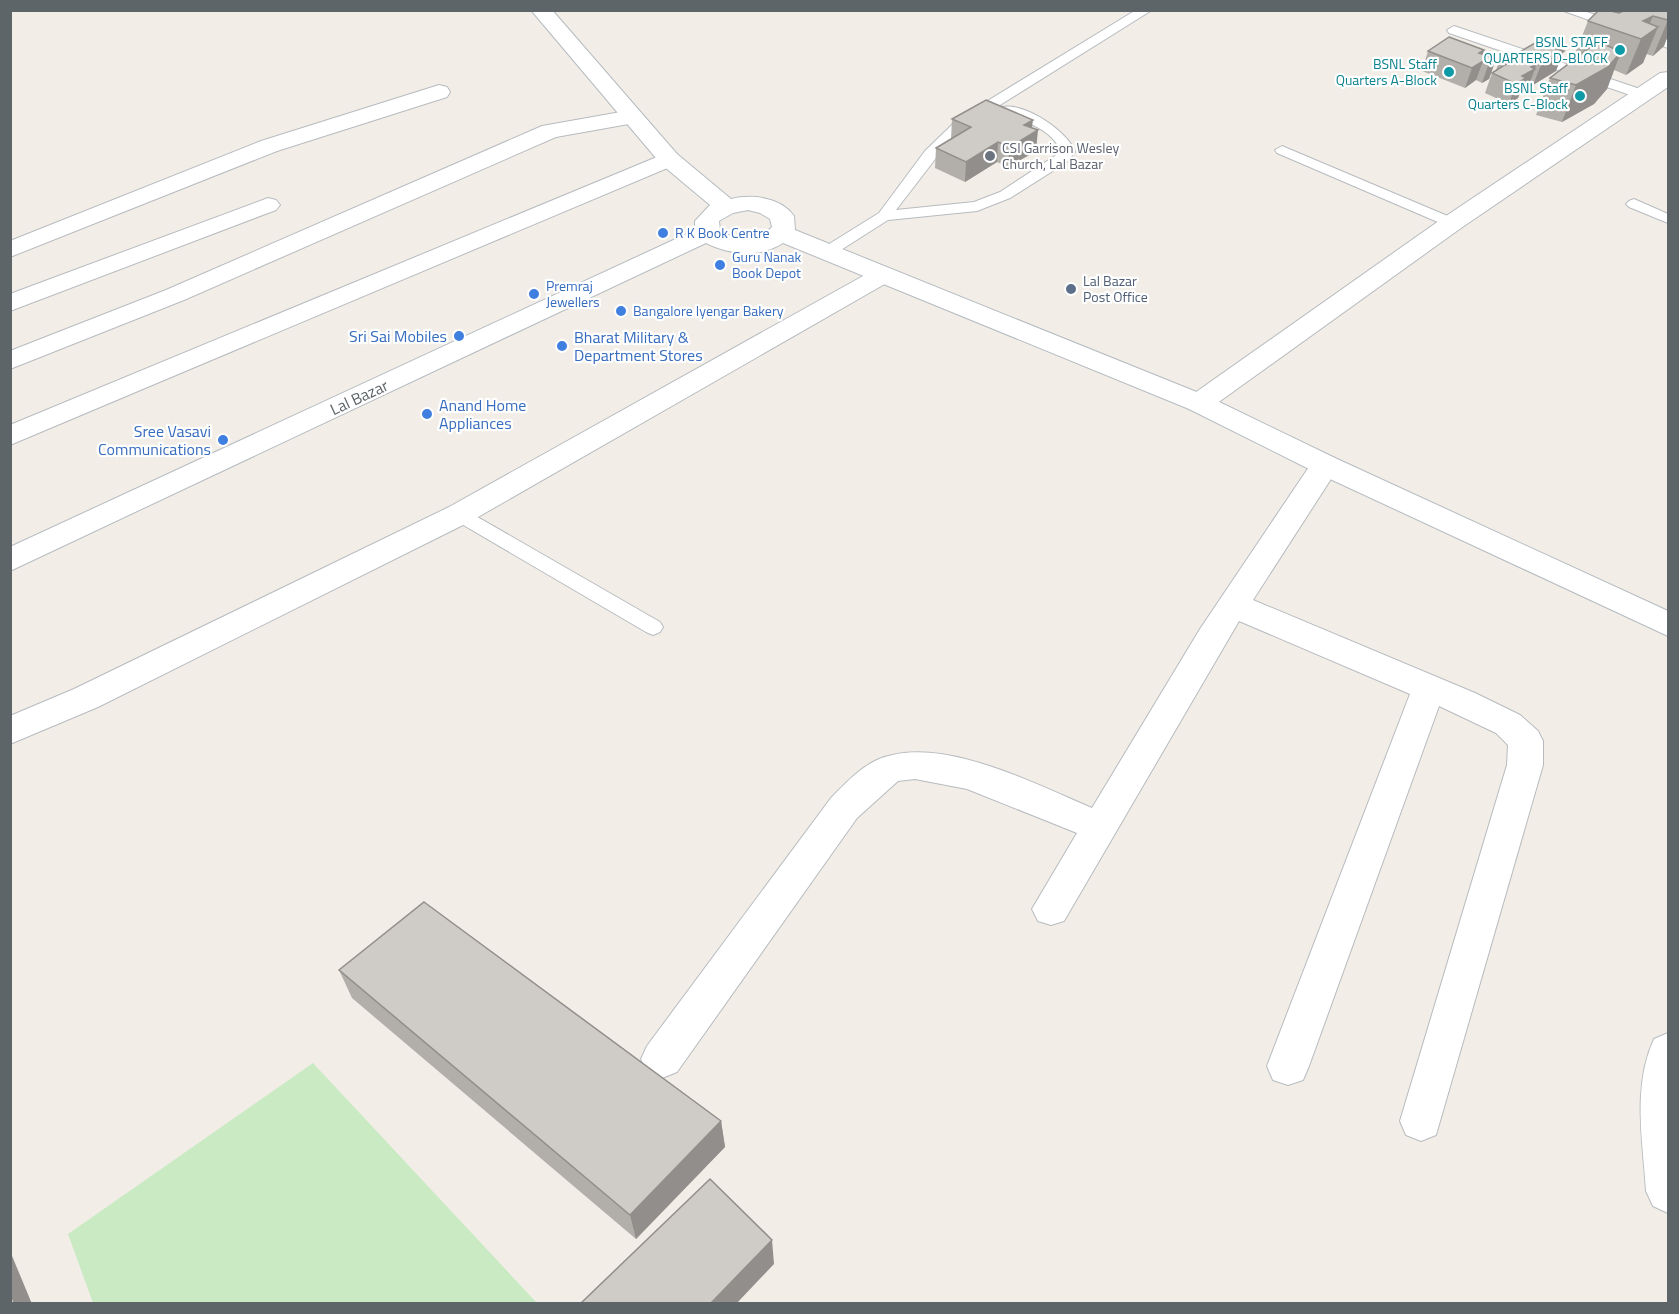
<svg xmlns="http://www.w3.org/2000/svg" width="1679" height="1314" viewBox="0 0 1679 1314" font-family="'Titillium Web',sans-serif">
	<rect width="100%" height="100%" fill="#f2eee7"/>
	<polygon fill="#c9eac3" points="313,1063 537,1303 93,1303 68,1234"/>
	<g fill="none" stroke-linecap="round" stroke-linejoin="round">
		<defs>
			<g id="lane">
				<path d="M1136,10H1152L968,125L936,158L896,210L974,202L1000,192L1061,152C1052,128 1023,121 1002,113V107C1024,102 1068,131 1075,152L1067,162L1010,198L977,211L888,220L833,255H821L819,252L821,249L879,213L925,151L958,119Z"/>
				<polygon points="1561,10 1581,10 1668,40 1668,48"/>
				<polygon points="1454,26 1649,92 1651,95 1649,98 1639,98 1449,33 1447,30"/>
				<polygon points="1282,146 1457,220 1460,223 1452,228 1447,226 1277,153 1275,150"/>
				<polygon points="1634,199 1668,214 1668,223 1629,207 1626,204 1629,201"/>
				<polygon points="460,507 660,622 663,627 660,632 653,635 646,632 453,519 450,514 453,509"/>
			</g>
			<g id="street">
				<polygon points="1668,72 1668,87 1461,228 1209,409 1199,412 1189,409 1185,403 1189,397 1443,218 1660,73"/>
				<polygon points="439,85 447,87 450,92 447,97 277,151 10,257 10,241 261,141"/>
				<polygon points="632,110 640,112 643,117 640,122 556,137 184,300 10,369 10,351 166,290 542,126"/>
				<polygon points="669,152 677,154 681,159 677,164 10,445 10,425"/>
				<polygon points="268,198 276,200 280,205 276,210 10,311 10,294"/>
				<polygon points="881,268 890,271 894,276 890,281 471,521 98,707 10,744 10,716 74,689 449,507 872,271"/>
				<path d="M1325,455L1335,458L1340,465L1253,600L1475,693L1520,715L1538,731L1543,741V765L1436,1135L1421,1141L1406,1135L1400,1121L1507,765L1508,745L1496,733L1439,706L1309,1066L1303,1080L1288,1085L1273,1080L1267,1066L1410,694L1239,621L1064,921L1051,925L1038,921L1032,909L1077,833L967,789L915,779L898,781L857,818L677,1072L662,1078L647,1072L641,1059L647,1046L831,798C845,784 859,768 877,760C938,733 1035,784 1092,808L1200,629L1315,458Z"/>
				<path d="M1668,1033V1213L1653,1206L1646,1191C1643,1140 1632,1087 1654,1039Z"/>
			</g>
			<path id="secondary" d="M531,10H552L677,154L731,199C751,194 781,197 794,216L795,230L1209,397L1335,458L1668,611V636L1315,472L1189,409L783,243C760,258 730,255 706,243L10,571V547L695,230V221L710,205L661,164ZM748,210L760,213L770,219L772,227C758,242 736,242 720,230L719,221L733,213Z"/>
		</defs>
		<use href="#lane" stroke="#b7bbbf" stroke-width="2"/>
		<use href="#street" stroke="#b7bbbf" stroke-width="2"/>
		<use href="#secondary" stroke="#b5bbc0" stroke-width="2"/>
		<use href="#lane" fill="#fff" fill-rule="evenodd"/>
		<use href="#street" fill="#fff" fill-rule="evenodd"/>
		<use href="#secondary" fill="#fff" fill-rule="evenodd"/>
	</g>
	<g fill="#b2afaa">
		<polygon points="1599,10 1668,10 1668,35 1664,46 1653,56 1646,54 1643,63 1626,75 1614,70 1607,89 1594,104 1562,122 1536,115 1550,78 1577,57 1574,56 1588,21"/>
		<polygon points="1535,43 1556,71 1533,85 1530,83 1528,88 1520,93 1518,98 1509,104 1485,93 1492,73 1496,70 1501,56 1517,56 1518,53"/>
		<polygon points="1484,50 1483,54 1496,59 1489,79 1482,83 1476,80 1465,88 1422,71 1428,51"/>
		<polygon points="952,119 1032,128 1036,151 1008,167 997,162 965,182 935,168 936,148 951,139"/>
		<polygon points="339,970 721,1121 725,1147 636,1239 352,998"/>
	</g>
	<g fill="#918e8b">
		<polygon points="1653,16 1644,36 1658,27 1643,63 1626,75 1641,39 1643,21"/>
		<polygon points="1668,20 1668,35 1664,46 1653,56"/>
		<polygon points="1484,50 1480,63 1483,61 1476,80 1465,88 1472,68 1479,53"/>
		<polygon points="1564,51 1556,71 1533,85 1541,65"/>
		<polygon points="1621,52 1607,89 1594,104 1562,122 1576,85"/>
		<polygon points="1496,59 1489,79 1482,83 1489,63"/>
		<polygon points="1537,63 1528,88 1520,93 1518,98 1509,104 1516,84 1531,67"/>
		<polygon points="1033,120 1031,134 1038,130 1036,151 1008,167 1010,147 1024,125"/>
		<polygon points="998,142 997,162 965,182 966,162"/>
		<polygon points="721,1121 725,1147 636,1239 630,1215"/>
		<polygon points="772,1240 774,1264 736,1304 710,1304"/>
		<polygon points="10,1251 32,1304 15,1304 10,1292"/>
	</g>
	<g fill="#cfcbc6" stroke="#918e8b" stroke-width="1.5">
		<polygon points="1599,10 1607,10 1619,13 1625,10 1668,10 1668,20 1653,16 1643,21 1658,27 1641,39 1588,21"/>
		<polygon points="1449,37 1484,50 1479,53 1496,59 1489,63 1483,61 1472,68 1428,51"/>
		<polygon points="1535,43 1564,51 1541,65 1537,63 1531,67 1535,69 1522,76 1526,78 1516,84 1492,73 1506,64 1509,65 1514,62 1523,64 1501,56 1507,52 1529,60 1531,59 1518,53"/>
		<polygon points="1604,44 1621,52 1608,67 1576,85 1550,78 1593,45"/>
		<polygon points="986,100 1033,120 1024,125 1038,130 1010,147 998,142 966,162 936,148 971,127 952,119"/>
		<polygon points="424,902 721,1121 630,1215 339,970"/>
		<polygon points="710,1179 772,1240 710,1304 580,1304"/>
		<polygon points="10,1292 15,1304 10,1304"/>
	</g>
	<g fill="#0f9aa8" stroke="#fff" stroke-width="2">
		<circle cx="1620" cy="50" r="6"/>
		<circle cx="1449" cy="72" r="6"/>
		<circle cx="1580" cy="96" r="6"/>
	</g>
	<circle fill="#6b7280" stroke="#fff" stroke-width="2" cx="990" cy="156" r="6"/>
	<g fill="#3f7fe0" stroke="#fff" stroke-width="2">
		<circle cx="663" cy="233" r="6"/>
		<circle cx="720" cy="265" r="6"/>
		<circle cx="534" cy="294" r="6"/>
		<circle cx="621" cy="311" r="6"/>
		<circle cx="459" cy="336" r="6"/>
		<circle cx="562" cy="346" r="6"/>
		<circle cx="427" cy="414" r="6"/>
		<circle cx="223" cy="440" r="6"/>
	</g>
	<circle fill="#5c6f8a" stroke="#fff" stroke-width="2" cx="1071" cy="289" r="6"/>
	<g text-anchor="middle" stroke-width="4.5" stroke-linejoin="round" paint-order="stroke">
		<g font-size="14" fill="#0d838f" stroke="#fff" text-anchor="end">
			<text x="1608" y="47">BSNL STAFF<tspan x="1608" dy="16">QUARTERS D-BLOCK</tspan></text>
			<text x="1437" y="69">BSNL Staff<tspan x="1437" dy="16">Quarters A-Block</tspan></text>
			<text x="1568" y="93">BSNL Staff<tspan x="1568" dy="16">Quarters C-Block</tspan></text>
		</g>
		<g font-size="14" fill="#5b616d" stroke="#fff" text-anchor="start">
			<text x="1002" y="153">CSI Garrison Wesley<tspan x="1002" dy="16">Church, Lal Bazar</tspan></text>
		</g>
		<g font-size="14" fill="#366cbe" stroke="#fff" text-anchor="start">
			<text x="675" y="238">R K Book Centre</text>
			<text x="732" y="262">Guru Nanak<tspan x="732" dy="16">Book Depot</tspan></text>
			<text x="546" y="291">Premraj<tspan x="546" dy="16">Jewellers</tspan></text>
			<text x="633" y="316">Bangalore Iyengar Bakery</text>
		</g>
		<g font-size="14" fill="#4e5e75" stroke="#fff" text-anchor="start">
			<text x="1083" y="286">Lal Bazar<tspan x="1083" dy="16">Post Office</tspan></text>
		</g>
		<g font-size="16" fill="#366cbe" stroke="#fff" text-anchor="end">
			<text x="447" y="342">Sri Sai Mobiles</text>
			<text x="574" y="343" text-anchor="start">Bharat Military &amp;<tspan x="574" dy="18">Department Stores</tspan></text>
			<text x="439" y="411" text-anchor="start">Anand Home<tspan x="439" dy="18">Appliances</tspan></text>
			<text x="211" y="437">Sree Vasavi<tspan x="211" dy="18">Communications</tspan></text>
		</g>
		<g font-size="16" fill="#5e6569" stroke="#fff">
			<text transform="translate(359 397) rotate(-25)" y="6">Lal Bazar</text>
		</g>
	</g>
	<rect width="1679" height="1314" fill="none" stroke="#5e6569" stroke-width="24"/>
</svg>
